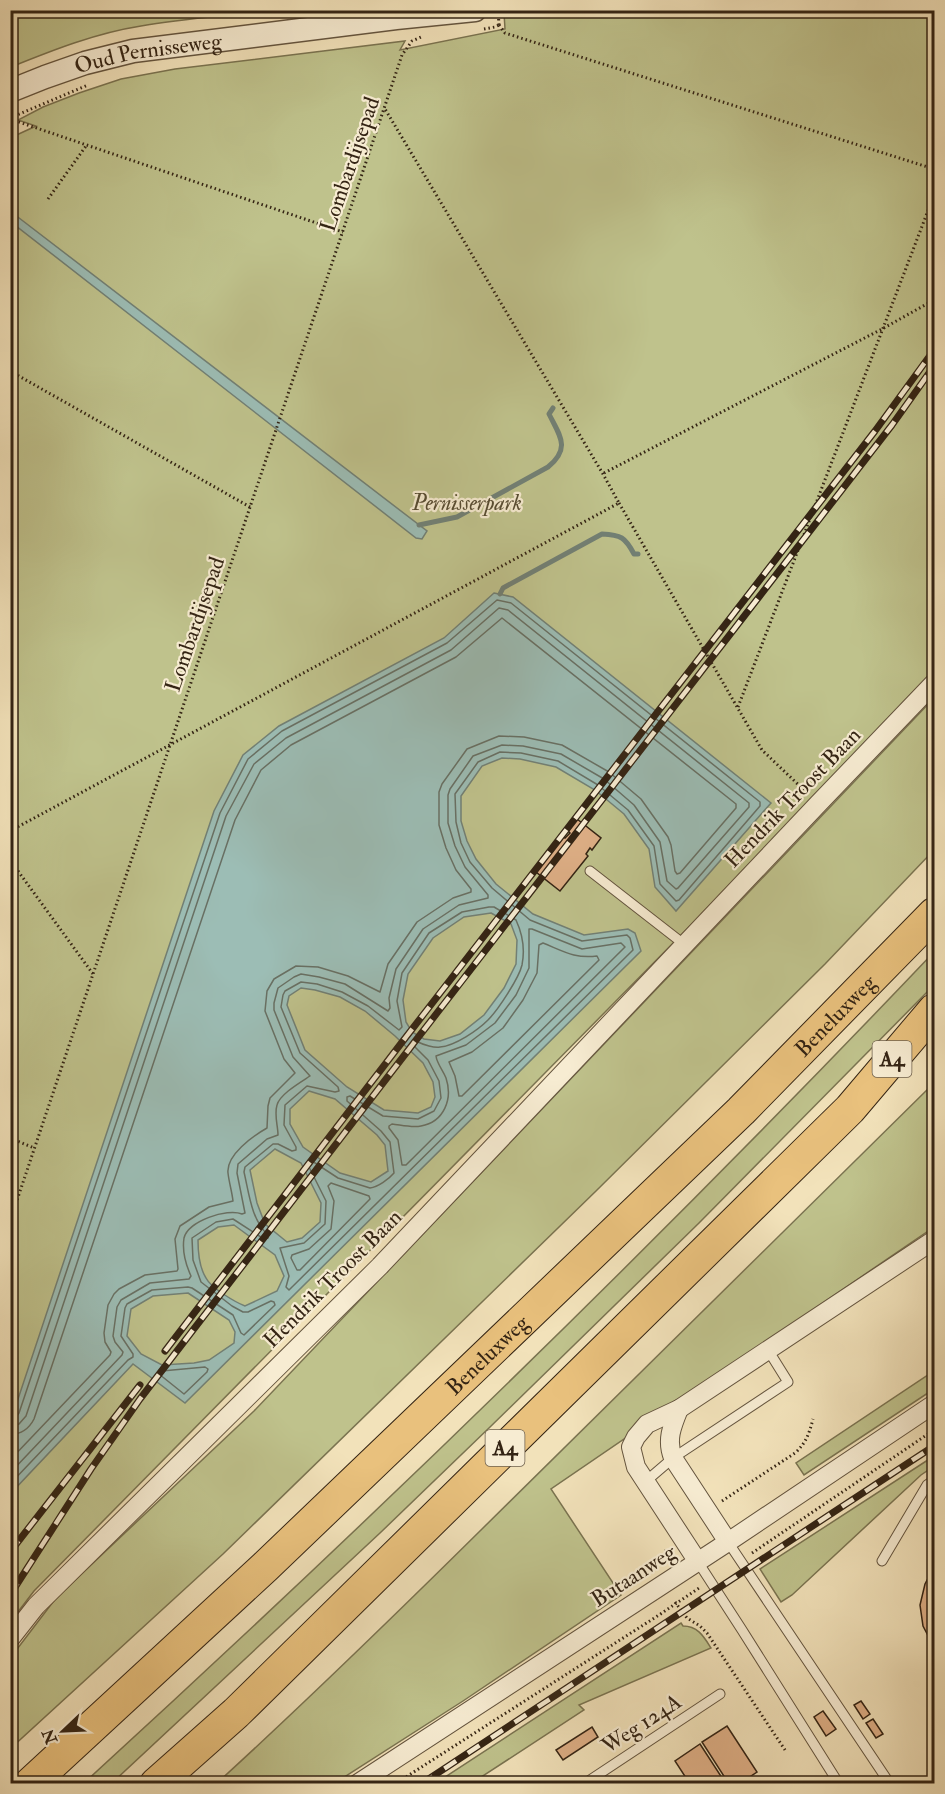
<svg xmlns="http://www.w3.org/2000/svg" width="945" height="1794" viewBox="0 0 945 1794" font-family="'IM FELL Double Pica',serif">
	<rect width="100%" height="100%" fill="#f2e2ba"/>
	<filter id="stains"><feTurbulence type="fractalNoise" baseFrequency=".00333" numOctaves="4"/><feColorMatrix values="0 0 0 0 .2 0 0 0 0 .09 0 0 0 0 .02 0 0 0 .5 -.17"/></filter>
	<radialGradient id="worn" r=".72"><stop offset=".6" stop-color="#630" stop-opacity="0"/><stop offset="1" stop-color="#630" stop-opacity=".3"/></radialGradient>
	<g fill="#bfc28c" stroke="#7a7350" stroke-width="1.5">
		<path d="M27,10L264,11C223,16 182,19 141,26C96,33 53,50 11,67L10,17Z"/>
		<polygon points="522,11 934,11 934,670 686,930 34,1591 11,1621 10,138 36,126 18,120 43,107 79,93 121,79 175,69 405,41 400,50 505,29 504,13"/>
		<polygon points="934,698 934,850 825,964 596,1191 223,1554 11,1748 11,1657 56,1598 254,1411"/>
		<path d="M934,952V985L699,1223L489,1428L380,1533L112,1783H84C376,1516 661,1239 934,952Z"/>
		<path d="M934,1083V1227L551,1489L621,1595L463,1701L335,1783L216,1784C307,1701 395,1615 482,1529C634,1381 784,1231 934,1083Z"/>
		<polygon points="934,1371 934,1389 804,1475 796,1463"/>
		<polygon points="934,1456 934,1466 921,1475 792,1595 781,1602 760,1569"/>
		<path d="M681,1623L683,1626C698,1626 704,1637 711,1648L579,1705L584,1710L472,1783H441L439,1781Z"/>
	</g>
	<g fill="#9cbdb5" stroke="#728075" stroke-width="1.5" fill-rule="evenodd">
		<polygon points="10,211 427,531 422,539 416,538 11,222"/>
		<path d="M494,593L513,597L771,803L676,911L655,887L649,849L624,814L595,790L556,767L520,759L502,758L482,766L461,796V821L467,841L476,859L496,884L533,914L584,935L628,929L635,933L641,951L185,1403L133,1364L11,1493V1420L214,811L243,755L279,726L444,638ZM491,913L511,924L517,940L516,964L504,988L484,1015L460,1034L440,1041L424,1039L412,1032L406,1022L403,1000L408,974L433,938L464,917ZM301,988L315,990L340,997L365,1011L395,1036L423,1063L433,1082L435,1097L431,1107L418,1113L384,1110L347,1087L305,1050L287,1005L289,996ZM309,1091L335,1099L377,1135L385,1145L388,1171L371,1182L340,1173L303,1147L290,1124V1109ZM275,1149L301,1163L321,1203L320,1222L302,1238L287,1242L265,1224L257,1203L250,1170ZM234,1225L275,1255L284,1276L277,1291L245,1306C235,1302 211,1288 206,1278C199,1267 198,1253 198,1240L218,1227ZM188,1293L229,1320L235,1332L234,1343L209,1360L194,1363L162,1365L141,1354L127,1336L131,1309L153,1296Z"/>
	</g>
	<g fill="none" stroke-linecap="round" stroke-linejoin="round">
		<g stroke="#687064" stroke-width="1.5">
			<path d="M529,929H532L582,949L621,943L625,947L406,1165H402L398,1140L389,1128V1126L392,1124C401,1125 412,1128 421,1126C444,1122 453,1099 446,1078C443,1070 437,1064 436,1056L466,1045L495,1023L516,995L529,968Z"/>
			<path d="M543,943C563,951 575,959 597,956L599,960L462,1096H459L455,1076L449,1062L472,1052L503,1028L523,1000L537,973L539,945Z"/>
			<polygon points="331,1183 369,1196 370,1199 300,1270 297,1270 291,1258 292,1255 309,1249 331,1229 334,1201 328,1186"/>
			<polygon points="205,1367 208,1369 207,1372 184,1394 159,1374 162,1371"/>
			<path d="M10,1418L16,1417L19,1413L220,813L248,759L282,731L447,643L497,600L511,603L760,802V806L679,900L676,901L660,884L654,846L628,810L598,785L558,761L521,753L500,752L478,762L455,794L456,822L461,843L470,862L492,888L530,920L582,941L627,935L630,938L633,950L289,1290L286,1287L289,1276L280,1248L304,1243L325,1224L326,1201L308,1165L309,1162L312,1161L338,1178L370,1188C378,1187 389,1179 394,1173L390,1142L381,1131L347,1101V1097L350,1096L383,1116L418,1119L434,1111L441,1098L439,1081L428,1060L415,1047V1044L418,1042C424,1045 434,1048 440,1047C455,1046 478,1030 488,1020C498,1010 519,978 522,965C525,950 522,933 516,920L494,907H489L462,912L429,933L402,973L397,1001L402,1027L399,1030L368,1006L342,992L317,984L301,982L285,991L283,995L281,1007L300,1053L338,1087L339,1091L335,1092L307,1086L285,1105L284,1125L296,1147V1150L292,1151L278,1144H273L245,1167L244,1172C249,1193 251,1219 268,1235V1238L264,1239L233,1219L216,1222L192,1238L193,1260L201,1282L232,1306L243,1312H248L271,1301L274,1302L275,1305L244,1335L241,1333L233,1315L192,1288L188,1287L152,1290L127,1304L125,1308L121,1336L133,1354V1357L128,1360L10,1484"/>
			<path d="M10,1426L19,1424L26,1416L226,816L254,764L286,738L451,650L499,608L508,610L749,803V807L678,888L676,889L667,881L660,842L634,805L604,779L561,754L523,746L502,745L473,756L450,789L448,795V823L455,846L465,867L488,895V898L459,905L423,929L396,969L389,998L390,1008L388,1011L345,984L319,977L301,974L294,977L278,988L274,1003V1010L293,1057L310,1076C301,1082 280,1094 277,1105C274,1115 278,1126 278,1135L267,1139L238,1164L237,1173L245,1213L242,1214C227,1208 188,1221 184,1238C182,1251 186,1265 191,1276L189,1279L150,1283L121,1300L117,1307L113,1336L115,1342L123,1352L122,1355L10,1473"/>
			<path d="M10,1435C22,1434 29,1429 34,1419L235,820L261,770L291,745L456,657L502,618L736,804V808L680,873L677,874L675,871L671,845L668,837L641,799L609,772L562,745L524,737L499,736L467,749L442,784L439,792V825L446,848L456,870L471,889V892L453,898L417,922L388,964L380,992L348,976L318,967L296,966L274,979L267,991L265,1011L284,1059L295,1073L270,1098L268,1106L267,1128C253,1136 226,1155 228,1173C229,1182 232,1192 233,1201L209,1207L180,1226L175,1239L178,1269L177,1271L145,1275L119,1289L114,1294L108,1305L104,1333L105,1342L111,1352L110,1355L10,1460"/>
		</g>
		<g stroke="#728075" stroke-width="5">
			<path d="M419,525L457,517L548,467C571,448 560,436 549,414L553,408"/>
			<path d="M500,594L503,588L602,534C621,535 625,537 634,554H638"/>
		</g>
	</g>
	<g fill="#deaf86" stroke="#342414" stroke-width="1.5">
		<polygon points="577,819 601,838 592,850 590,848 586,854 588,856 560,891 536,872 563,837 565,838 570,833 568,831"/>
		<polygon points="934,1567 934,1647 923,1626 920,1605 925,1584"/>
		<polygon points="861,1701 870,1714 863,1719 854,1705"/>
		<polygon points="823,1711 836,1729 826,1736 814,1717"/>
		<polygon points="873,1719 883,1734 876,1738 866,1723"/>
		<polygon points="727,1726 757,1772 739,1784 729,1784 702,1742"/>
		<polygon points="592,1727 598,1737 563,1760 556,1750"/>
		<polygon points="700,1744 726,1784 690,1784 675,1761"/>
	</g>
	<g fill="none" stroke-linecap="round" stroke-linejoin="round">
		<defs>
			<g id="service">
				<polyline points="590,871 685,945"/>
				<polyline points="645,1482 673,1458 788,1382 768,1350"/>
				<polyline points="728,1542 890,1784"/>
				<polyline points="882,1561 927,1485 934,1480"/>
				<polyline points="698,1562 742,1630 839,1784"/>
				<polyline points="584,1784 720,1694"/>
			</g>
			<g id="minor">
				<path d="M679,1409C672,1426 666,1440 673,1458L728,1542"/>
				<polyline points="698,1562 636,1467 631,1447 636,1437 647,1424 679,1409 934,1240"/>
				<polyline points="10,1639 36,1606 380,1266 818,804 934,683"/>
				<polyline points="357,1784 728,1542 934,1404"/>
			</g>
			<g id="tertiary">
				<path id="s1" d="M10,91L45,77L85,63L133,51L396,18L475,10"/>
			</g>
			<g id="motorway">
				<path id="s2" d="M30,1784L265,1567L741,1111L934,914"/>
				<polyline points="156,1784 236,1713 850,1109 934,1010"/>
			</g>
		</defs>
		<use href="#service" stroke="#64543e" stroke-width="11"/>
		<use href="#minor" stroke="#64543e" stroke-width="20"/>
		<use href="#tertiary" stroke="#64543e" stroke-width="25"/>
		<use href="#motorway" stroke="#342414" stroke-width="34"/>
		<g stroke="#342414" stroke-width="3" stroke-dasharray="1.5 3" stroke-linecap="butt">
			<polyline points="498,10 499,25"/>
			<polyline points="499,25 505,33 934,169"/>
			<polyline points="484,29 495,27 499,25"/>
			<polyline points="10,118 88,85"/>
			<polyline points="10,119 343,232"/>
			<polyline points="48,199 86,146"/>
			<polyline points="10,371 250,507"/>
			<polyline points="604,473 882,329 934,300"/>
			<polyline points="619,503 762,750 806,792"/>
			<polyline points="738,707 934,195"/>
			<polyline points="10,831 619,503 603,474 385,109"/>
			<polyline points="10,860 93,974"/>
			<polyline points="10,1138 34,1148"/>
			<polyline points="10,1221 402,55 412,41 421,37"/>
			<path d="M722,1501L795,1453C806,1443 809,1434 813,1419"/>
			<polyline points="752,1553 934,1430"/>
			<polyline points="662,1564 667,1547"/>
			<polyline points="675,1602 687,1618 700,1626 707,1633 785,1750"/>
			<polyline points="395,1784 659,1615 699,1588"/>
		</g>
		<use href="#service" stroke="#f7ecd2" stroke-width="9"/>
		<use href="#minor" stroke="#f7ecd2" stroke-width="18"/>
		<use href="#tertiary" stroke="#f7ecd2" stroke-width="22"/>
		<use href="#motorway" stroke="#e9c17d" stroke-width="32"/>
		<defs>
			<g id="rail">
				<polyline points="165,1351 406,1037 875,431 934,350"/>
				<polyline points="10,1552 140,1385"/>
				<polyline points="10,1595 91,1469 140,1399 413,1044 892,425 934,366"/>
				<polyline points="421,1784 934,1446"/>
			</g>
		</defs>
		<use href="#rail" stroke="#342414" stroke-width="7"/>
		<use href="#rail" stroke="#f7ecd2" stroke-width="4.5" stroke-dasharray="14" stroke-linecap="butt"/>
	</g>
	<g text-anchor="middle" stroke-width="4.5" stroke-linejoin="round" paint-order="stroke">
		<g fill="#f7ecd2" stroke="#6e604d" stroke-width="1.5">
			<rect x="872.5" y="1041" width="39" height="36" rx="4.5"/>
			<rect x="485.5" y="1430" width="39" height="36" rx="4.5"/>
		</g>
		<g font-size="21" font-weight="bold" fill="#342414">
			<text x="892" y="1066">A4</text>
			<text x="505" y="1455">A4</text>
		</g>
		<g font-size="22" fill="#342414" stroke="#f7ecd2">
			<text dy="8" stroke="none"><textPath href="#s1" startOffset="144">Oud Pernisseweg</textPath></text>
			<text transform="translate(349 164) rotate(-71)" y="8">Lombardijsepad</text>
			<text transform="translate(194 624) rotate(-71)" y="8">Lombardijsepad</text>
			<text transform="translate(792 797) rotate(-46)" y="8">Hendrik Troost Baan</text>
			<text dy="8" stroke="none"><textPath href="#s2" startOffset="1113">Beneluxweg</textPath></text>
			<text transform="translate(332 1278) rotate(-45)" y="8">Hendrik Troost Baan</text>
			<text dy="8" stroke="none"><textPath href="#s2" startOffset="627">Beneluxweg</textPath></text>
			<text transform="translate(633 1575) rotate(-33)" y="8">Butaanweg</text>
			<text transform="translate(641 1723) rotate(-33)" y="8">Weg 124A</text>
		</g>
		<g font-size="22" font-style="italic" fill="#574c32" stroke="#f7ecd2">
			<text x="467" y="510">Pernisserpark</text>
		</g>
	</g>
	<rect width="945" height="1794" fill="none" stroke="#f2e2ba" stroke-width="36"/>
	<rect x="12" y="12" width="921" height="1770" fill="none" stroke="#342414" stroke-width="3"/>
	<rect x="18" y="18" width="909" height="1758" fill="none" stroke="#342414" stroke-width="1.5"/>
	<g transform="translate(63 1731) rotate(247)" stroke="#f7ecd2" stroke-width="4.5" paint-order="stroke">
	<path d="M0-4.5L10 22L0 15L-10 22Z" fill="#342414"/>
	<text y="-9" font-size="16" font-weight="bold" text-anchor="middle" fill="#342414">N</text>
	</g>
	<rect width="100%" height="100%" filter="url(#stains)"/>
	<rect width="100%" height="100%" fill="url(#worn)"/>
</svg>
